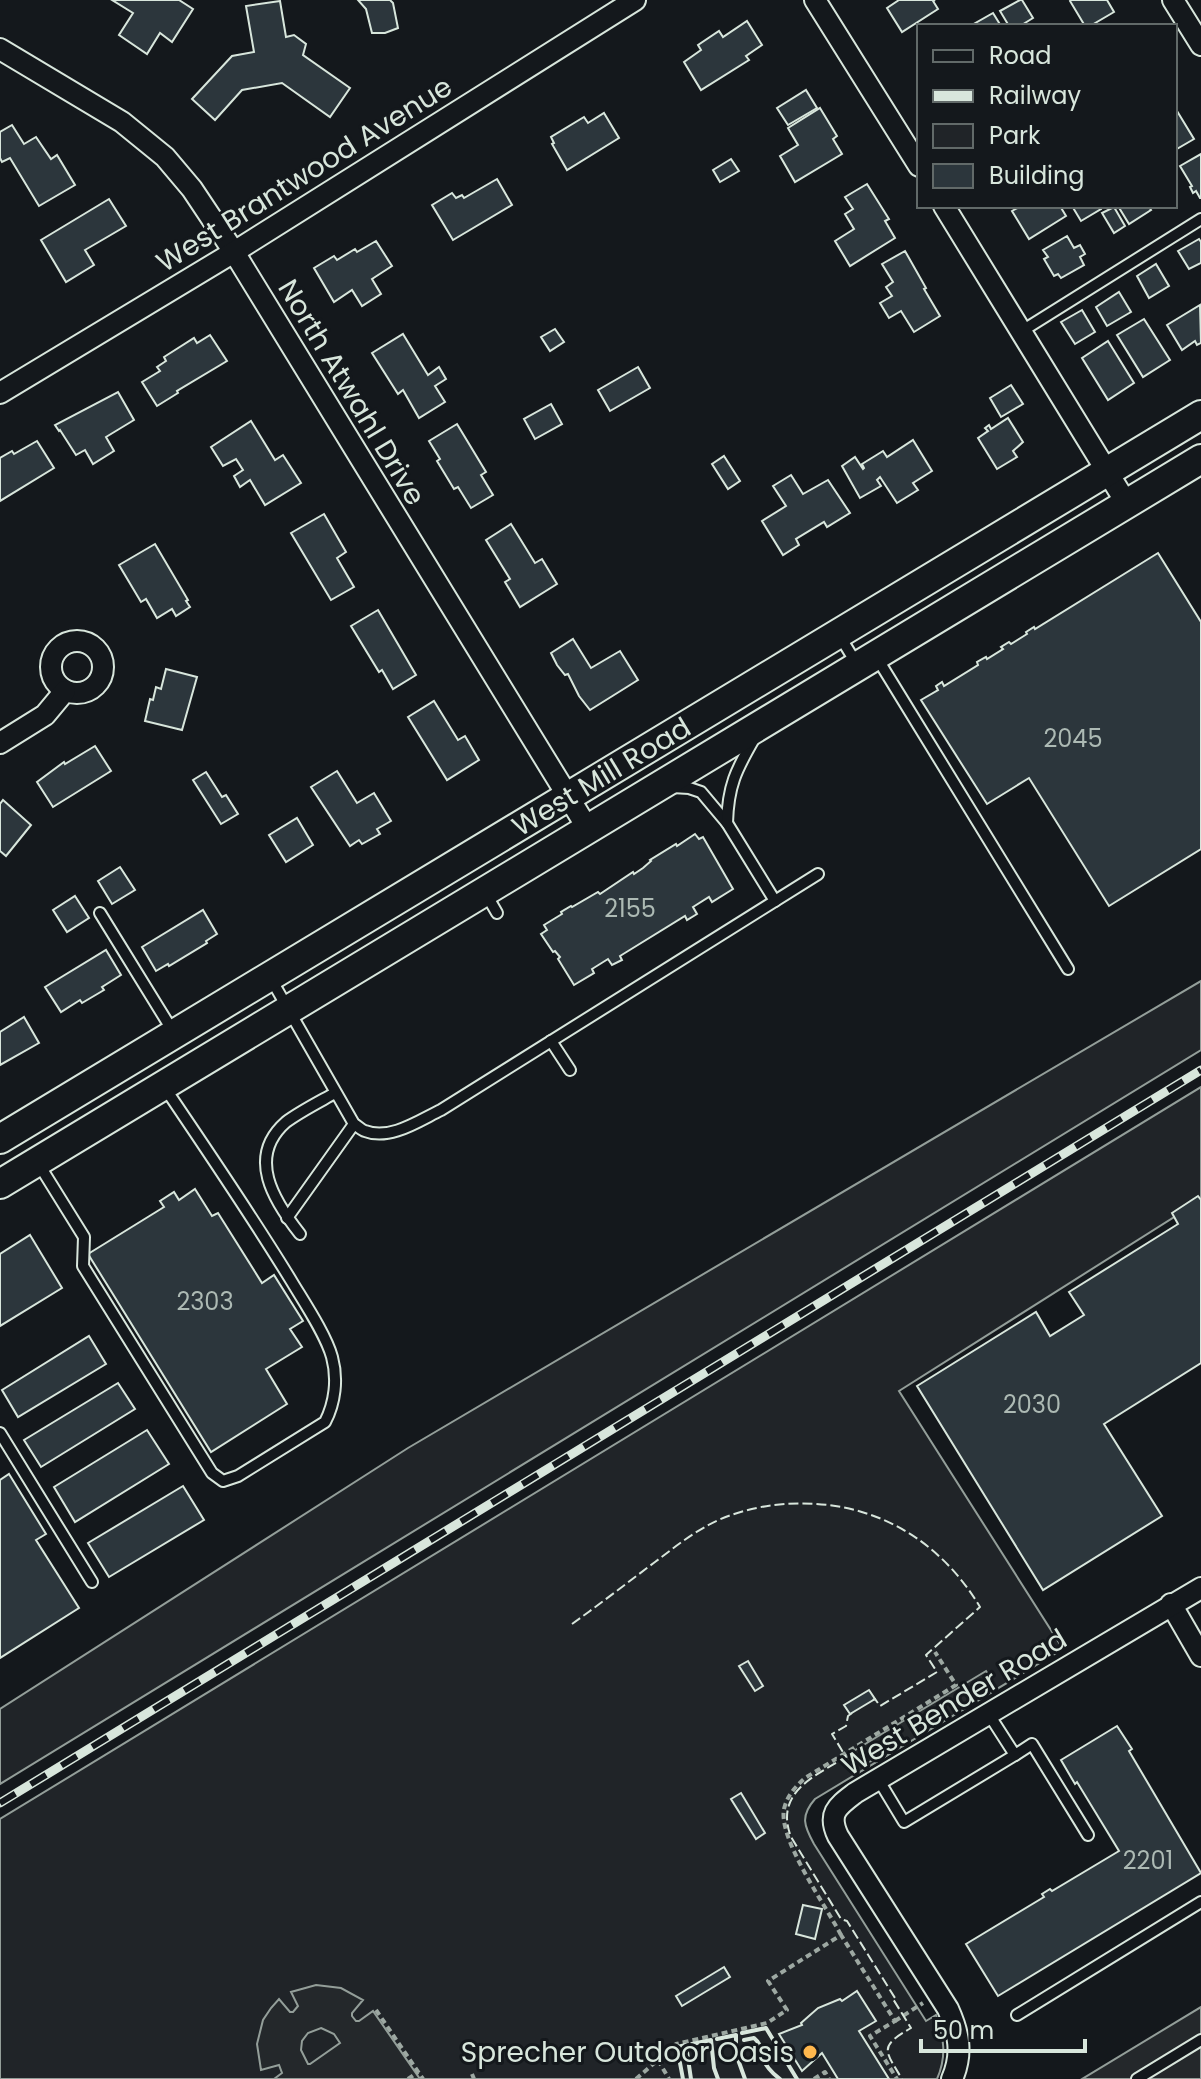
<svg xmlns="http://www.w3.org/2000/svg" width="1201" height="2079" viewBox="0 0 1201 2079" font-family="Poppins,sans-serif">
	<rect width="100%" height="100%" fill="#14181c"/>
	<g fill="#202428" stroke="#939e99" stroke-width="2">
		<polygon points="1201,981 1201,1050 0,1784 0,1709 408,1448"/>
		<path d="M1201,1087V1200L899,1391L1063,1649L815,1799C800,1816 804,1826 814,1844L926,2021L936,2015C944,2038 947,2056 937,2079H0V1819Z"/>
	</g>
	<g fill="#24282b" stroke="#939e99" stroke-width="2" fill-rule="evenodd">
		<polygon points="986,1671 997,1689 858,1773 847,1755"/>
		<path d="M316,1985L341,1988L363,2000L352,2013V2016L356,2021H359L373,2011L420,2079H274L282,2073L279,2065L261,2070L257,2044L263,2020L271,2008L279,1999L290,2012H293L298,2006L291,1992ZM321,2028L334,2034L340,2043L310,2064H308L301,2050L302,2041L308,2033Z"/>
		<polygon points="1201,2007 1201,2079 1082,2079"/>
	</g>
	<g fill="#2c363c" stroke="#d8e6dc" stroke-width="2">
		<polygon points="112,0 179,0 193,9 172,42 160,33 147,54 119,35 133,13"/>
		<polygon points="358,0 390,0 393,3 398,28 385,33 372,33 366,9"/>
		<polygon points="899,0 935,0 933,1 938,9 902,32 887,8"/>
		<polygon points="1020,0 1022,0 1033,18 1020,26 1009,26 1000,11"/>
		<polygon points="1071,0 1107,0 1114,12 1090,26 1085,26 1070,1"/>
		<polygon points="280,1 286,37 294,35 306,44 303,55 350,88 330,117 282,83 242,90 215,120 192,99 232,56 254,52 246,6"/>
		<polygon points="993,13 1001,26 973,26 972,25"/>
		<polygon points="747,21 762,45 746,56 749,60 701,90 684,62 701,50 698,45 719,31 723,37"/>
		<polygon points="806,90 817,108 788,125 777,108"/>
		<polygon points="820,108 837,136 833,139 842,154 795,182 780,156 798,145 788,128"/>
		<polygon points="1177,111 1194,139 1175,150 1175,113"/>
		<polygon points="604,113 619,138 567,170 552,144 554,143 551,137 584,117 588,123"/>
		<polygon points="12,125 24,144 36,137 51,159 57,155 75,185 39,206 10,158 2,162 0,158 0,132"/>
		<polygon points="1201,154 1201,198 1200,198 1196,191 1193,193 1190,187 1192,186 1180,166"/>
		<polygon points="731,159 739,171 720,182 713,170"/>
		<polygon points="497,179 512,205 453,240 432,205 452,193 456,198 462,195 464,198"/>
		<polygon points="867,184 889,219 885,221 895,238 850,266 835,241 854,229 845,214 853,209 845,197"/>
		<polygon points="109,199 126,226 85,250 94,265 66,282 41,240"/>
		<polygon points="1021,206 1060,206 1066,216 1029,239 1012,211"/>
		<polygon points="1072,206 1100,206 1101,209 1081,221"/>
		<polygon points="1118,206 1148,206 1151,210 1129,224"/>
		<polygon points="1114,207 1125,226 1114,233 1102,213"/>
		<polygon points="1067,236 1074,248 1080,245 1085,254 1080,257 1084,265 1061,278 1058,274 1054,276 1044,259 1048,257 1043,250"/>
		<polygon points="1199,239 1201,242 1201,263 1189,269 1178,251"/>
		<polygon points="376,241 392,266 372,279 381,294 362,306 352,290 334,302 314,268 334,256 337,260 355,249 357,252"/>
		<polygon points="905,251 926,288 924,289 940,316 914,332 901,311 889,318 880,303 892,296 886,287 893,282 882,264"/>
		<polygon points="1156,264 1169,286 1149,298 1137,276"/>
		<polygon points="1119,292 1131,312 1107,326 1096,307"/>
		<polygon points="1200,305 1201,343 1197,345 1195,341 1182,350 1167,325"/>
		<polygon points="1082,310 1095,332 1075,344 1061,322"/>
		<polygon points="1144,319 1170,360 1143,377 1117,335"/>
		<polygon points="555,329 564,342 550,351 541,337"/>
		<polygon points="403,334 428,375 439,367 446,379 435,386 445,402 419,418 403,390 398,394 372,353"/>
		<polygon points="210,335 227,361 177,391 178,393 157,406 142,382 160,371 157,367 166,361 164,357 194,338 197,343"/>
		<polygon points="1108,341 1134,383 1108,400 1082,358"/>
		<polygon points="638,367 650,388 610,411 598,390"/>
		<polygon points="1011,385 1023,404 1001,417 990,398"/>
		<polygon points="118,392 134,420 106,437 114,451 93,464 85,450 76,455 60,430 59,431 55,425"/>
		<polygon points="551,404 562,424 535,439 524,419"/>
		<polygon points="1008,418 1023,442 1013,451 1017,457 997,469 978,438 988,431 985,428 989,425 991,429"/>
		<polygon points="251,421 275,460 283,455 301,483 265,505 250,480 240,487 234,476 243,470 236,459 223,466 211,447"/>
		<polygon points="457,424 486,472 481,475 493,495 471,508 458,487 454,489 437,461 440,459 429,441"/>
		<polygon points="913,440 932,471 913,483 918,490 897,503 880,477 877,480 881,486 860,498 842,466 855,457 863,469 864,468 862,464 883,451 887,457"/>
		<polygon points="37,441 54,468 0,501 0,458 12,451 14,454"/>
		<polygon points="724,456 740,481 728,489 712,464"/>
		<polygon points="791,475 803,494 828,480 850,513 827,527 824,522 796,539 799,545 783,555 762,521 786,506 773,486"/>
		<polygon points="324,514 346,552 337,558 354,587 331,600 291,533"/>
		<polygon points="511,524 535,563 542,559 557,584 520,607 505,582 510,579 486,540"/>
		<polygon points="155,544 188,600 186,601 190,607 176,616 172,609 157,618 146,599 141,602 119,565"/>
		<polygon points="1158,553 1201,622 1201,849 1109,906 1029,778 987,804 921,700 938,690 936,686 942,682 944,686 978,665 977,662 986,657 987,659 1003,649 1001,647 1009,642 1011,644 1027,634 1026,632 1034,627 1035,629"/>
		<polygon points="378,610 416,675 393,689 382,670 379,672 351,626"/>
		<polygon points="573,639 591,668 620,651 638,680 590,710 579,696 568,674 565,675 557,665 551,653"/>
		<polygon points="166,669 197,677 182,730 145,721 150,699 153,700 156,687 161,689"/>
		<polygon points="434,701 458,740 465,736 479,760 447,780 408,717"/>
		<polygon points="95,746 111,771 53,807 37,782 64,762 65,764"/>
		<polygon points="337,771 357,803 374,793 391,821 377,829 380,834 362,844 359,840 350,846 311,787"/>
		<polygon points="206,772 222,797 226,795 238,814 221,824 193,780"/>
		<polygon points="3,800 31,825 6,856 0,851 0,804"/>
		<polygon points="297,818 313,845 286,862 269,835"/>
		<polygon points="695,834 699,839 703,837 733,889 712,902 709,897 693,907 697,914 687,920 685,916 620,956 622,960 612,965 608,959 592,969 594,973 574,985 558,959 560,957 555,951 553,952 541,934 547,930 544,925 562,914 561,912 571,906 572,907 598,892 600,894 633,872 634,874 643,868 651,861 650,860 676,844 677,846"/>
		<polygon points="120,867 135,890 112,904 98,881"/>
		<polygon points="75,896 89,918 67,932 53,910"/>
		<polygon points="203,910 217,934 206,941 207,943 169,966 168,964 156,971 142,947"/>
		<polygon points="106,950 121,975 102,987 104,990 82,1003 80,1000 61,1012 45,987"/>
		<polygon points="24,1017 39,1043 0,1065 0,1032"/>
		<polygon points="195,1189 212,1216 218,1213 262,1283 274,1275 303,1321 290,1329 302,1347 266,1369 287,1404 211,1452 88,1254 164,1207 160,1201 174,1192 179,1200"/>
		<polygon points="1198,1196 1201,1200 1201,1363 1104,1424 1162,1516 1043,1590 917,1386 1036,1312 1050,1336 1084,1315 1069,1292 1178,1224 1172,1213"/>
		<polygon points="30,1235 62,1288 0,1326 0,1254"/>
		<polygon points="89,1336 106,1364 18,1417 2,1390"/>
		<polygon points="118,1383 135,1409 41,1467 24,1440"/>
		<polygon points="147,1430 169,1464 75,1522 54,1487"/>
		<polygon points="9,1474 46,1534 36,1540 79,1608 0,1658 0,1480"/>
		<polygon points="183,1486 204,1520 109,1577 88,1543"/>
		<polygon points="748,1661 763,1686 755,1691 739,1666"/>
		<polygon points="869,1690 875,1699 850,1714 844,1705"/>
		<polygon points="1117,1726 1132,1749 1129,1751 1201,1873 998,1996 966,1944 1044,1897 1042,1894 1050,1889 1052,1891 1119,1851 1077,1782 1075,1784 1061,1760"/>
		<polygon points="741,1793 765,1833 756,1839 731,1799"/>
		<polygon points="803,1905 822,1909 815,1939 796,1934"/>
		<polygon points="724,1967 730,1977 682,2006 676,1996"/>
		<polygon points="857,1991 876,2021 859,2031 889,2079 838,2079 822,2053 802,2071 779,2034 802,2025 801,2023 818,2008 840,1999 842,2001"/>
	</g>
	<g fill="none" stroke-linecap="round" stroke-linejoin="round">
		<defs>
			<g id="service">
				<polyline points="1022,331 1201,219"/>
				<polyline points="839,635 858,666"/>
				<polyline points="877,658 1068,969"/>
				<polyline points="672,787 689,788 701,792 727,823 775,901"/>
				<path d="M727,823C728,786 736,770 754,739"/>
				<polyline points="486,894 497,913"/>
				<polyline points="100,913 174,1033"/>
				<path d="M271,979L354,1124C358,1126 361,1130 365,1131C390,1141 420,1120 441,1110L818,874"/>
				<polyline points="551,1041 570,1070"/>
				<path d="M38,1163L84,1237L83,1266L212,1473L223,1481L238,1476L325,1422C335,1403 338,1379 332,1357C326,1335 304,1302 292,1282C252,1216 208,1152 165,1088"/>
				<polyline points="287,1218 354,1124"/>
				<path d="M300,1234C274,1201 246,1157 286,1122C301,1111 319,1102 335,1093"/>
				<polyline points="0,1433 92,1582"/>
				<polyline points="988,1713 1015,1755 1032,1744 1088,1835"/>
				<polyline points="878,1779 904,1822 1015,1755"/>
				<polyline points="1017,2015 1201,1902"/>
				<polyline points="1137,2079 1201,2040"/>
			</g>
			<g id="minor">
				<polyline points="815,0 919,166"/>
				<polyline points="1173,0 1201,45"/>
				<polyline points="0,49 122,122 165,157 192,189 234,252 588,829"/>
				<polyline points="944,206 1127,504"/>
				<polyline points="0,393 234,252 635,0"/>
				<circle cx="77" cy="667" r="26"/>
				<polyline points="0,743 45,715 65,691"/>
				<polyline points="1171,1604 1201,1656"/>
				<path d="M952,2079C963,2054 959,2033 948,2009L838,1836C827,1813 838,1806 855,1793L1201,1588"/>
			</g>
			<g id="secondary">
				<path id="s1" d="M0,1139L1201,415"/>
				<polyline points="0,1184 1201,459"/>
			</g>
		</defs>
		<use href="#service" stroke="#d8e6dc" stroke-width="14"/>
		<use href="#minor" stroke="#d8e6dc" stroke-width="24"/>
		<use href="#secondary" stroke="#d8e6dc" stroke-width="32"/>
		<g stroke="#9da8a2" stroke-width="4" stroke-dasharray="6 4" stroke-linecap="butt">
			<polyline points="859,1744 871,1762"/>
			<path d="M841,1935C826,1906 778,1839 784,1809C787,1796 795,1787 805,1778L956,1685L935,1652"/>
			<polyline points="376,2010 423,2079"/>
			<polyline points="895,2021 923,2003"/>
			<polyline points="658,2060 669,2079"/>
			<polyline points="472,2074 474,2079"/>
			<polyline points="408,2079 418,2072"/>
			<polyline points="636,2079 676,2044 767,2023 787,2010 768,1981 841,1935 895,2021 870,2036 897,2079"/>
			<polyline points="814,2079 825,2072 829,2079"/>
		</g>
		<use href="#service" stroke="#14181c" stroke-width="10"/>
		<use href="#minor" stroke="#14181c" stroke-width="20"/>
		<use href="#secondary" stroke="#14181c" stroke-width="28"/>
		<defs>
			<polyline id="rail" points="0,1803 1201,1070"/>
		</defs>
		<use href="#rail" stroke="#d8e6dc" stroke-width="9"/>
		<use href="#rail" stroke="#14181c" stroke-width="6" stroke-dasharray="18" stroke-linecap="butt"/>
		<g stroke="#d8e6dc" stroke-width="2" stroke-dasharray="10 4" stroke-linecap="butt">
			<path d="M572,1624C600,1604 627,1583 655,1562C671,1550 687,1537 705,1527C725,1515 751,1508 774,1505C861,1495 935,1532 980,1607L926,1655L937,1672L880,1706L875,1699L873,1700"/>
			<path d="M852,1713L848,1716L846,1726L832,1734L846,1757C815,1776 774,1792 791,1837L841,1919L847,1921L895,1998L893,1999L911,2028C878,2047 885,2050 902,2079"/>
		</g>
		<g stroke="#d8e6dc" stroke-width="4">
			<polyline points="742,2033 766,2028 797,2079"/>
			<polyline points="717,2039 736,2035 736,2054 745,2079"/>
			<path d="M744,2040L754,2038C762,2045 759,2047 762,2056C765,2066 772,2073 780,2079"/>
			<polyline points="692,2044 711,2040 714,2068 718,2079"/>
			<polyline points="683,2079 677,2047 686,2045 691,2079"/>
		</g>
	</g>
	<circle fill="#ffb74d" stroke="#14181c" stroke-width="3" cx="810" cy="2052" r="8"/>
	<g text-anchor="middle" stroke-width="6" stroke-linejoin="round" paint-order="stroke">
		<g font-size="24" fill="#adbab4">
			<text x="1073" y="747">2045</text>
			<text x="630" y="917">2155</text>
			<text x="205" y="1310">2303</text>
			<text x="1032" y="1413">2030</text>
			<text x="1148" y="1869">2201</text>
		</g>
		<g font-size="28" fill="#d8e6dc" stroke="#14181c">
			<text transform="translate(304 174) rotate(-32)" y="10">West Brantwood Avenue</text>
			<text transform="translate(352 392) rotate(59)" y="10">North Atwahl Drive</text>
			<text dy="10" stroke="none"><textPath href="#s1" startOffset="702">West Mill Road</textPath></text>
			<text transform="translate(954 1702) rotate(-31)" y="10">West Bender Road</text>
		</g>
		<g font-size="28" fill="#d8e6dc" stroke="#14181c" text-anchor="end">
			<text x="794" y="2062">Sprecher Outdoor Oasis</text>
		</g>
	</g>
	<rect x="917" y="24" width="260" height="184" fill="#14181c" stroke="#626a69" stroke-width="2"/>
	<rect x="933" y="50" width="40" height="12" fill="#14181c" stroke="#626a69" stroke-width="2"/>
	<text x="989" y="64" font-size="24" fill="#d8e6dc">Road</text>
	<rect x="933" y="90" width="40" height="12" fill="#d8e6dc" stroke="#626a69" stroke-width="2"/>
	<text x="989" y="104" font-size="24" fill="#d8e6dc">Railway</text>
	<rect x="933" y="124" width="40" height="24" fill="#202428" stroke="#626a69" stroke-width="2"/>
	<text x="989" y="144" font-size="24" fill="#d8e6dc">Park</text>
	<rect x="933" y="164" width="40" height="24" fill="#2c363c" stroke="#626a69" stroke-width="2"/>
	<text x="989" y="184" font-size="24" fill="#d8e6dc">Building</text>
	<path d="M921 2039v12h164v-12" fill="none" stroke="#d8e6dc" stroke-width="4"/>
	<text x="933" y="2039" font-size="24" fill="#d8e6dc" stroke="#14181c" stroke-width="6" paint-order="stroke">50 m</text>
</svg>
